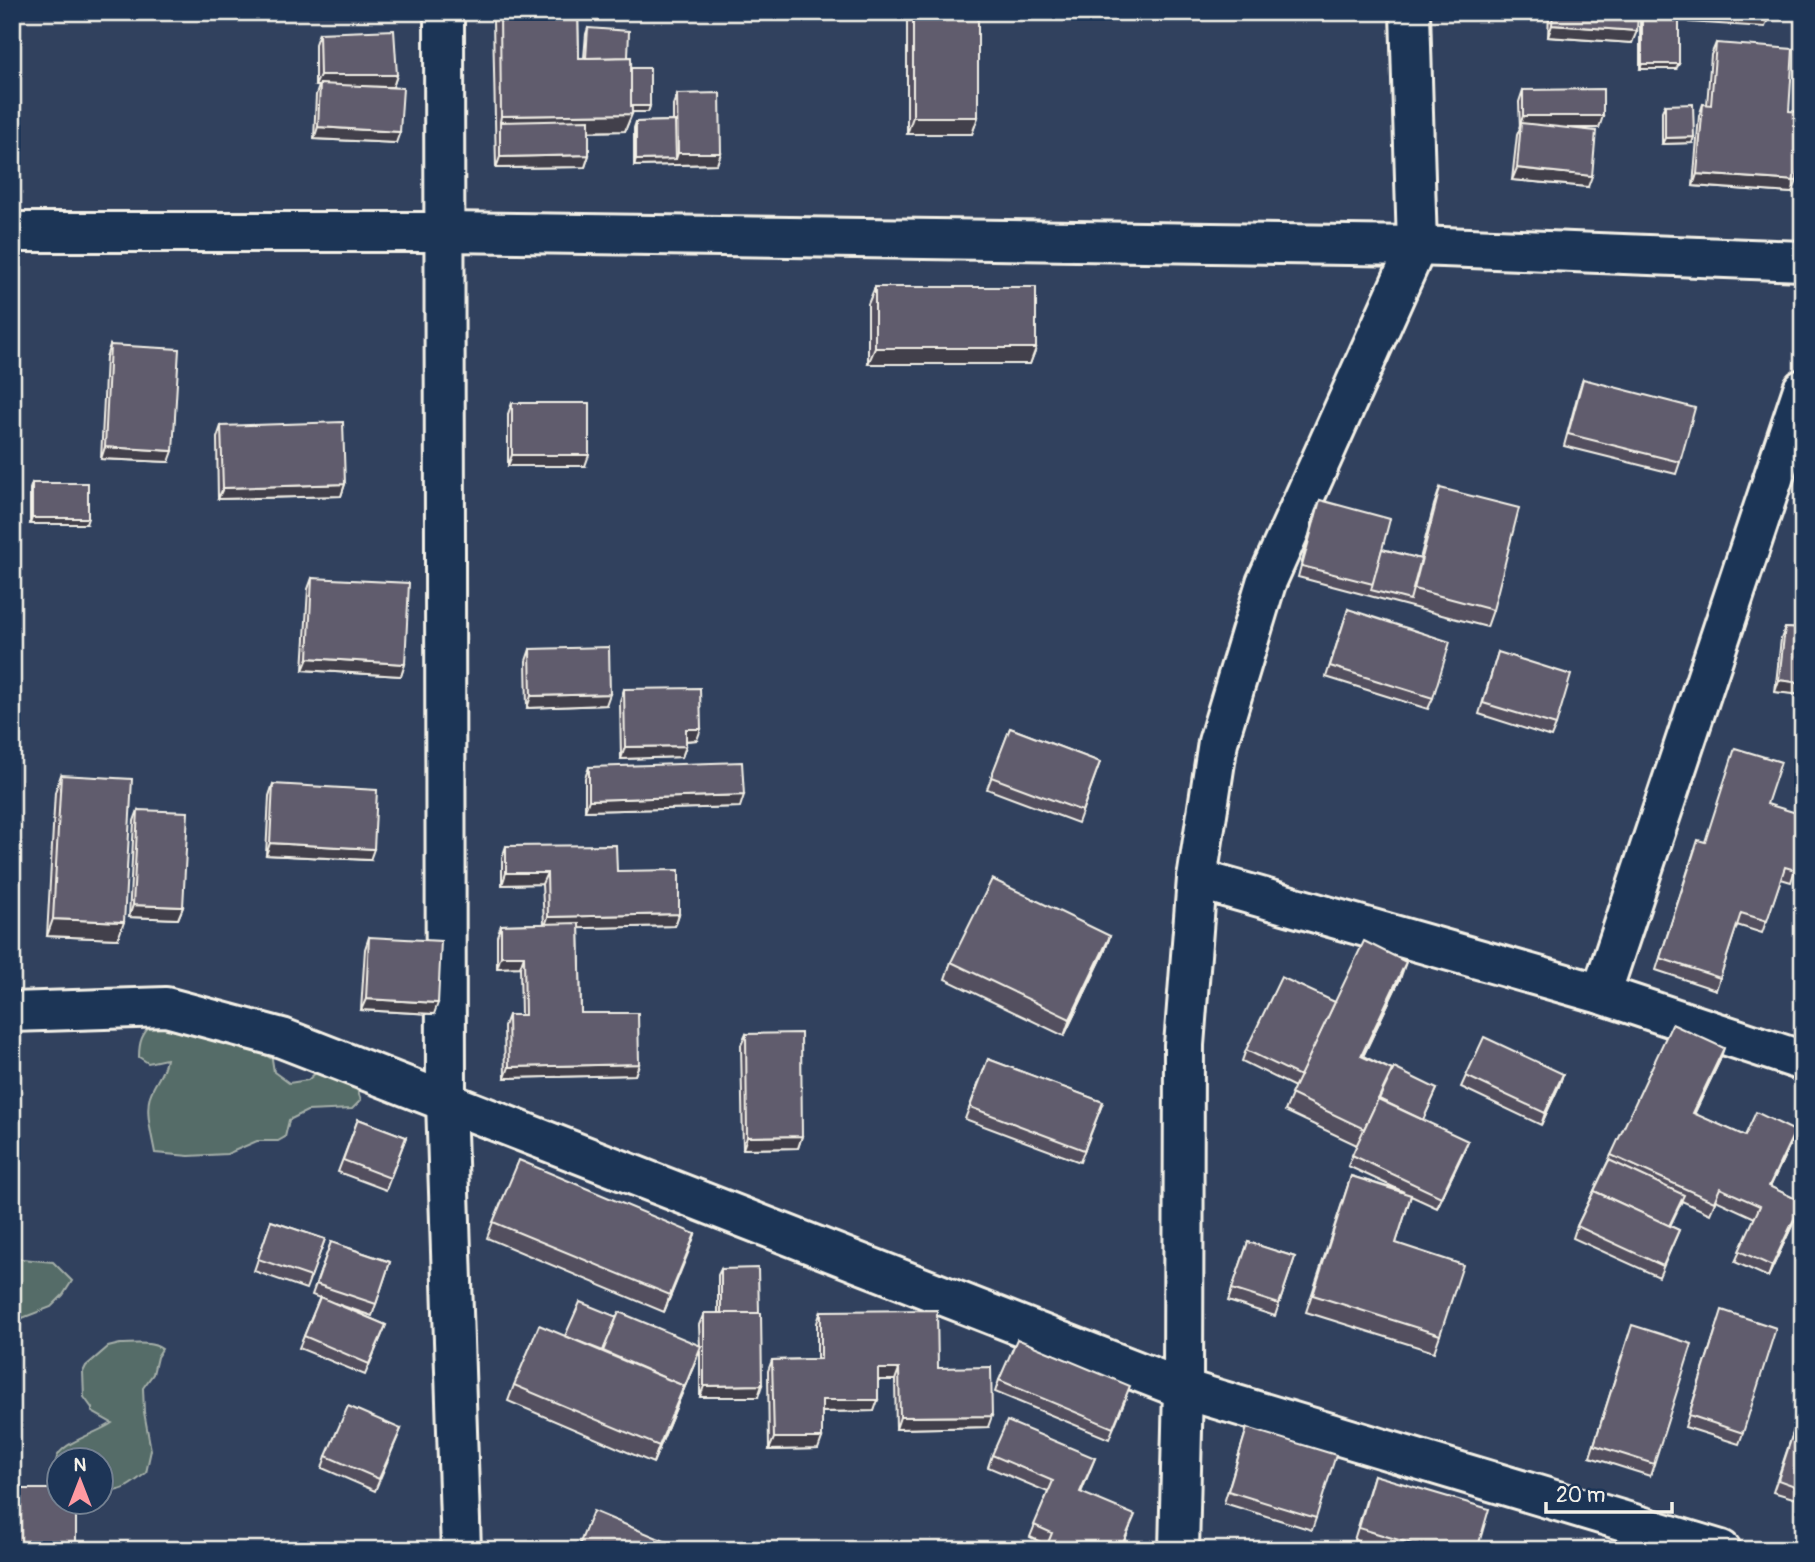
<svg xmlns="http://www.w3.org/2000/svg" width="1815" height="1562" viewBox="0 0 1815 1562" font-family="Pangolin,sans-serif">
	<rect width="100%" height="100%" fill="#31415e"/>
	<filter id="ink" filterUnits="userSpaceOnUse"><feTurbulence type="fractalNoise" baseFrequency=".0143" numOctaves="2"/><feDisplacementMap in="SourceGraphic" scale="14" xChannelSelector="R" yChannelSelector="G"/><feConvolveMatrix kernelMatrix="1 2 1 2 8 2 1 2 1" color-interpolation-filters="sRGB"/></filter>
	<g filter="url(#ink)">
		<g fill="#556c68" stroke="#a4aea8" stroke-width="2">
			<path d="M153,1023L251,1047L272,1059L274,1072L289,1083L308,1080L321,1068L350,1071L361,1100L352,1109L307,1111L289,1120L285,1137L278,1141H257L227,1154L189,1156L155,1153C152,1136 145,1113 150,1096C155,1080 163,1077 166,1059L148,1063L139,1057C139,1041 142,1034 153,1023Z"/>
			<polygon points="12,1258 53,1262 72,1281 63,1295 51,1307 12,1322"/>
			<path d="M120,1344C134,1344 151,1341 162,1349L157,1357L153,1374L143,1388L144,1412L151,1450L146,1473C130,1485 123,1493 102,1491V1460H60L59,1481L54,1477C55,1471 55,1460 58,1455C66,1441 98,1433 112,1423L92,1412V1408L84,1397L83,1372L86,1366L108,1347Z"/>
		</g>
		<g fill="none" stroke-linecap="round" stroke-linejoin="round">
			<defs>
				<g id="minor">
					<polyline points="444,12 446,1102 461,1550"/>
					<polyline points="12,232 444,232 1417,246 1803,261"/>
					<polyline points="1197,879 1601,994 1803,1061"/>
					<polyline points="1601,994 1803,389"/>
					<polyline points="12,1012 166,1007 282,1038 1183,1389 1721,1550"/>
					<polyline points="1179,1550 1183,1389 1184,1045 1197,879 1218,742 1266,583 1417,246 1410,12"/>
				</g>
			</defs>
			<use href="#minor" stroke="#f4f1e8" stroke-width="44"/>
			<use href="#minor" stroke="#1d3557" stroke-width="38"/>
		</g>
		<g fill="#534f5e" stroke="#f4f1e8" stroke-width="2">
			<polygon points="496,12 578,12 579,58 584,58 586,34 588,28 628,57 631,68 650,106 648,112 632,112 625,131 589,132 589,155 585,167 496,168 493,20"/>
			<polygon points="907,12 978,12 978,117 972,134 907,134"/>
			<polygon points="1549,12 1638,12 1632,43 1548,37"/>
			<polygon points="1642,12 1676,69 1640,69 1640,18"/>
			<polygon points="319,33 397,75 393,87 380,87 396,143 314,139 316,95 319,86 315,86 315,44"/>
			<polygon points="1716,43 1789,111 1792,193 1693,186 1699,116 1703,104 1707,105 1711,55"/>
			<polygon points="1523,90 1599,128 1566,128 1588,187 1512,180 1517,135 1520,128 1519,102"/>
			<polygon points="677,94 721,153 717,164 634,166 634,128 636,122 673,121 673,105"/>
			<polygon points="1665,105 1692,143 1662,144 1662,111"/>
			<polygon points="875,287 1036,348 1030,364 868,364 868,304"/>
			<polygon points="110,345 169,462 101,459 106,357"/>
			<polygon points="1583,379 1680,462 1676,474 1564,446 1579,390"/>
			<polygon points="512,403 585,466 508,466 508,414"/>
			<polygon points="221,426 345,484 341,496 218,499 217,438"/>
			<polygon points="32,483 86,524 30,524 30,489"/>
			<polygon points="1440,488 1493,610 1487,627 1298,577 1315,512 1320,500 1382,549 1420,559 1434,505"/>
			<polygon points="312,578 405,664 401,676 303,670 308,589"/>
			<polygon points="1348,609 1433,698 1428,709 1326,677"/>
			<polygon points="1785,628 1803,629 1803,695 1775,692 1781,639"/>
			<polygon points="530,649 606,705 527,708 526,661"/>
			<polygon points="1498,652 1556,725 1551,737 1479,714"/>
			<polygon points="624,689 697,740 686,741 686,746 682,757 621,759 620,701"/>
			<polygon points="1010,728 1100,762 1078,823 987,789"/>
			<polygon points="589,767 740,807 585,811 585,778"/>
			<polygon points="61,775 118,939 47,936 55,792"/>
			<polygon points="273,784 370,860 266,855 269,796"/>
			<polygon points="1767,804 1803,846 1791,882 1781,879 1762,933 1737,925 1716,990 1656,970 1694,851 1705,842"/>
			<polygon points="138,810 183,907 178,919 129,917 134,821"/>
			<polygon points="506,846 617,871 679,914 675,926 579,928 581,1013 639,1064 635,1075 505,1078 504,1026 508,1015 521,1015 520,967 497,968 497,936 501,925 544,924 542,884 502,885 502,858"/>
			<polygon points="1110,936 1104,953 1064,1036 945,979 951,962"/>
			<polygon points="369,937 434,1014 361,1010 365,949"/>
			<polygon points="1400,979 1363,1056 1392,1070 1387,1083 1437,1089 1423,1120 1463,1153 1437,1208 1411,1196 1396,1243 1440,1335 1434,1352 1306,1312 1351,1176 1404,1192 1348,1166 1357,1145 1285,1111 1295,1087 1242,1061 1246,1050 1335,1002"/>
			<polygon points="746,1034 802,1136 798,1148 743,1149 741,1045"/>
			<polygon points="988,1059 1103,1102 1080,1162 965,1119"/>
			<polygon points="1720,1060 1694,1114 1745,1136 1795,1131 1791,1142 1770,1187 1802,1202 1798,1213 1768,1277 1735,1262 1755,1218 1716,1200 1710,1214 1682,1201 1670,1226 1679,1230 1659,1277 1573,1238 1577,1226 1611,1155"/>
			<polygon points="1563,1074 1559,1086 1541,1125 1461,1087 1466,1076"/>
			<polygon points="358,1119 406,1137 386,1190 338,1172"/>
			<polygon points="271,1221 325,1239 306,1289 254,1271"/>
			<polygon points="493,1222 695,1234 664,1312 487,1238"/>
			<polygon points="331,1242 390,1262 372,1316 334,1303 386,1325 365,1375 299,1348 320,1298 312,1295"/>
			<polygon points="1248,1242 1295,1257 1275,1316 1228,1301"/>
			<polygon points="721,1269 758,1397 700,1397 700,1350 653,1463 508,1401 514,1385 565,1336 617,1317 700,1346 699,1325 704,1313 718,1313 718,1275"/>
			<polygon points="821,1311 938,1368 988,1427 896,1429 895,1380 878,1380 874,1411 822,1412 818,1449 769,1450 768,1371 772,1360 817,1359 817,1323"/>
			<polygon points="1718,1322 1743,1433 1739,1444 1685,1427"/>
			<polygon points="1628,1337 1654,1464 1650,1476 1590,1457"/>
			<polygon points="999,1380 1126,1398 1109,1439 995,1392"/>
			<polygon points="1796,1424 1803,1426 1803,1501 1773,1492"/>
			<polygon points="1247,1428 1316,1518 1312,1530 1224,1503"/>
			<polygon points="401,1429 375,1491 322,1468 326,1456"/>
			<polygon points="992,1455 1095,1458 1081,1493 1130,1527 1121,1550 1045,1550 1047,1545 1030,1537 1048,1492 988,1467"/>
			<polygon points="1374,1475 1477,1550 1388,1550 1354,1540"/>
			<polygon points="17,1489 76,1550 12,1550 12,1501"/>
		</g>
		<g fill="#43404c" stroke="#f4f1e8" stroke-width="2">
			<polygon points="1693,12 1723,12 1769,16 1765,27 1689,22"/>
			<polygon points="1552,25 1637,31 1632,43 1548,37"/>
			<polygon points="1642,64 1679,64 1676,69 1640,69"/>
			<polygon points="320,75 397,75 393,87 320,86 320,84 319,86 315,86"/>
			<polygon points="628,106 650,106 648,112 625,112"/>
			<polygon points="632,114 625,131 500,133 500,122 501,116"/>
			<polygon points="1523,116 1603,116 1599,128 1521,128 1521,123 1519,128"/>
			<polygon points="913,117 978,117 972,134 907,134"/>
			<polygon points="318,127 400,132 396,143 314,139"/>
			<polygon points="1694,137 1692,143 1662,144 1665,138"/>
			<polygon points="678,153 721,153 717,164 634,166 636,160 676,159"/>
			<polygon points="589,155 585,167 496,168 500,157"/>
			<polygon points="1517,168 1592,176 1588,187 1512,180"/>
			<polygon points="1697,174 1797,181 1792,193 1693,186"/>
			<polygon points="875,348 1036,348 1030,364 868,364"/>
			<polygon points="105,447 173,451 169,462 101,459"/>
			<polygon points="512,455 589,455 585,466 508,466"/>
			<polygon points="345,484 341,496 218,499 223,488"/>
			<polygon points="32,518 88,518 86,524 30,524"/>
			<polygon points="308,658 405,664 401,676 303,670"/>
			<polygon points="1779,680 1803,683 1803,695 1775,692"/>
			<polygon points="610,694 606,705 527,708 531,696"/>
			<polygon points="686,729 701,729 697,740 682,741"/>
			<polygon points="686,746 682,757 621,759 625,747"/>
			<polygon points="744,795 740,807 585,811 589,800"/>
			<polygon points="270,843 374,849 370,860 266,855"/>
			<polygon points="506,873 547,873 542,884 502,885"/>
			<polygon points="133,905 183,907 178,919 129,917"/>
			<polygon points="679,914 675,926 544,929 548,917"/>
			<polygon points="53,919 124,922 118,939 47,936"/>
			<polygon points="1110,936 1104,953 1064,1036 1070,1019"/>
			<polygon points="501,956 524,956 520,967 497,968"/>
			<polygon points="1406,962 1400,979 1355,1073 1361,1056"/>
			<polygon points="366,999 438,1003 434,1014 361,1010"/>
			<polygon points="1724,1048 1720,1060 1689,1125 1693,1113"/>
			<polygon points="639,1064 635,1075 505,1078 509,1067"/>
			<polygon points="1563,1074 1559,1086 1541,1125 1545,1113"/>
			<polygon points="1795,1131 1791,1142 1765,1198 1769,1186"/>
			<polygon points="802,1136 798,1148 743,1149 747,1137"/>
			<polygon points="1468,1141 1463,1153 1437,1208 1441,1197"/>
			<polygon points="1802,1202 1798,1213 1768,1277 1772,1266"/>
			<polygon points="695,1234 689,1251 664,1312 670,1295"/>
			<polygon points="697,1358 678,1403 653,1463 659,1446"/>
			<polygon points="878,1369 899,1369 895,1380 874,1380"/>
			<polygon points="762,1385 758,1397 700,1397 704,1386"/>
			<polygon points="822,1400 878,1400 874,1411 817,1412"/>
			<polygon points="992,1416 988,1427 896,1429 900,1417"/>
			<polygon points="774,1438 822,1438 818,1449 769,1450"/>
		</g>
		<g fill="#605c6d" stroke="#f4f1e8" stroke-width="2">
			<polygon points="500,12 578,12 579,58 631,57 632,114 501,116"/>
			<rect x="913" y="12" width="65" height="105"/>
			<polygon points="1553,12 1638,12 1637,31 1552,25"/>
			<rect x="1642" y="12" width="37" height="52"/>
			<polygon points="1723,12 1770,12 1769,16"/>
			<polygon points="588,28 629,31 628,57 586,58"/>
			<polygon points="394,30 397,75 320,75 319,33"/>
			<polygon points="1716,43 1793,49 1789,111 1802,112 1797,181 1697,174 1703,104 1711,105"/>
			<rect x="631" y="68" width="19" height="38"/>
			<polygon points="320,84 403,88 400,132 318,127"/>
			<polygon points="1603,89 1603,116 1523,116 1523,90"/>
			<polygon points="720,93 721,153 678,153 677,94"/>
			<polygon points="1693,104 1694,137 1665,138 1665,105"/>
			<polygon points="589,120 589,155 500,157 500,122"/>
			<polygon points="675,121 676,159 636,160 636,122"/>
			<polygon points="1521,123 1596,131 1592,176 1517,168"/>
			<rect x="875" y="287" width="161" height="61"/>
			<polygon points="110,345 179,349 173,451 105,447"/>
			<polygon points="1583,379 1695,408 1680,462 1568,434"/>
			<rect x="512" y="403" width="77" height="52"/>
			<polygon points="343,422 345,484 223,488 221,426"/>
			<rect x="32" y="483" width="56" height="35"/>
			<polygon points="1440,488 1519,508 1493,610 1414,589"/>
			<polygon points="1320,500 1390,519 1373,584 1302,566"/>
			<polygon points="1382,549 1421,559 1410,600 1371,590"/>
			<polygon points="312,578 409,583 405,664 308,658"/>
			<polygon points="1348,609 1450,642 1433,698 1330,666"/>
			<polygon points="1785,628 1803,629 1803,683 1779,680"/>
			<polygon points="609,647 610,694 531,696 530,649"/>
			<polygon points="1498,652 1571,675 1556,725 1483,703"/>
			<polygon points="700,688 701,729 686,729 686,746 625,747 624,689"/>
			<polygon points="1010,728 1100,762 1082,811 991,777"/>
			<polygon points="1735,748 1781,762 1767,804 1803,815 1803,846 1795,870 1785,867 1767,921 1741,913 1720,978 1660,958 1698,840 1705,842"/>
			<polygon points="742,762 744,795 589,800 589,767"/>
			<polygon points="61,775 132,779 124,922 53,919"/>
			<polygon points="273,784 377,790 374,849 270,843"/>
			<polygon points="138,810 188,812 183,907 133,905"/>
			<polygon points="616,845 617,871 679,870 679,914 548,917 547,873 506,873 506,846"/>
			<polygon points="992,879 1110,936 1070,1019 951,962"/>
			<polygon points="579,923 581,1013 638,1013 639,1064 509,1067 508,1015 525,1015 524,956 501,956 501,925"/>
			<polygon points="369,937 441,941 438,1003 366,999"/>
			<polygon points="1364,941 1406,962 1361,1056 1392,1070 1364,1129 1291,1094"/>
			<polygon points="1281,977 1335,1002 1300,1076 1246,1050"/>
			<polygon points="1672,1024 1724,1048 1693,1113 1745,1136 1756,1112 1795,1131 1769,1186 1802,1202 1772,1266 1739,1251 1760,1206 1720,1188 1714,1202 1611,1155"/>
			<polygon points="801,1033 802,1136 747,1137 746,1034"/>
			<polygon points="1484,1037 1563,1074 1545,1113 1466,1076"/>
			<polygon points="988,1059 1103,1102 1084,1150 970,1107"/>
			<polygon points="1394,1068 1437,1089 1423,1120 1379,1099"/>
			<polygon points="1378,1099 1468,1141 1441,1197 1352,1155"/>
			<polygon points="358,1119 406,1137 390,1178 343,1160"/>
			<polygon points="519,1160 695,1234 670,1295 493,1222"/>
			<polygon points="1609,1160 1684,1195 1669,1226 1594,1191"/>
			<polygon points="1351,1176 1411,1195 1396,1243 1463,1265 1440,1335 1313,1295"/>
			<polygon points="1594,1191 1679,1230 1663,1266 1577,1226"/>
			<polygon points="271,1221 325,1239 311,1277 258,1259"/>
			<polygon points="331,1242 390,1262 376,1304 316,1284"/>
			<polygon points="1248,1242 1295,1257 1279,1304 1232,1289"/>
			<polygon points="758,1268 759,1313 721,1313 721,1269"/>
			<polygon points="320,1297 386,1325 369,1364 304,1336"/>
			<polygon points="580,1302 617,1317 603,1351 565,1336"/>
			<polygon points="937,1310 938,1368 991,1367 992,1416 900,1417 899,1369 878,1369 878,1400 822,1400 822,1438 774,1438 772,1360 821,1359 821,1311"/>
			<polygon points="1722,1310 1776,1328 1743,1433 1689,1415"/>
			<polygon points="619,1312 701,1346 683,1391 684,1386 603,1351"/>
			<polygon points="704,1313 761,1313 762,1385 704,1386"/>
			<polygon points="539,1325 684,1386 659,1446 514,1385"/>
			<polygon points="1632,1325 1692,1344 1654,1464 1594,1445"/>
			<polygon points="1017,1339 1130,1386 1113,1428 999,1380"/>
			<polygon points="348,1406 401,1429 379,1479 326,1456"/>
			<polygon points="1007,1421 1095,1458 1080,1492 1135,1515 1120,1550 1045,1550 1052,1533 1034,1525 1053,1481 992,1455"/>
			<polygon points="1796,1424 1803,1426 1803,1489 1778,1480"/>
			<polygon points="1247,1428 1336,1455 1316,1518 1228,1491"/>
			<polygon points="1374,1475 1489,1509 1477,1550 1432,1550 1359,1528"/>
			<polygon points="17,1489 60,1489 60,1502 76,1502 76,1550 17,1550"/>
			<polygon points="593,1511 686,1550 577,1550"/>
			<polygon points="1649,1542 1671,1550 1646,1550"/>
		</g>
	</g>
	<rect width="1815" height="1562" fill="none" stroke="#1d3557" stroke-width="42"/>
	<rect x="21" y="21" width="1773" height="1520" fill="none" stroke="#f4f1e8" stroke-width="2.5" filter="url(#ink)"/>
	<g transform="translate(80 1481)"><circle r="33" fill="#1d3557" stroke="#738091" stroke-width="2"/>
	<path d="M0-5L12 26L0 18L-12 26Z" fill="#ff9aa2"/>
	<text y="-10" font-size="19" font-weight="bold" text-anchor="middle" fill="#f4f1e8">N</text>
	</g>
	<path d="M1546 1502v10h126v-10" fill="none" stroke="#f4f1e8" stroke-width="3.5"/>
	<text x="1556" y="1502" font-size="21" fill="#f4f1e8" stroke="#1d3557" stroke-width="5" paint-order="stroke">20 m</text>
</svg>
